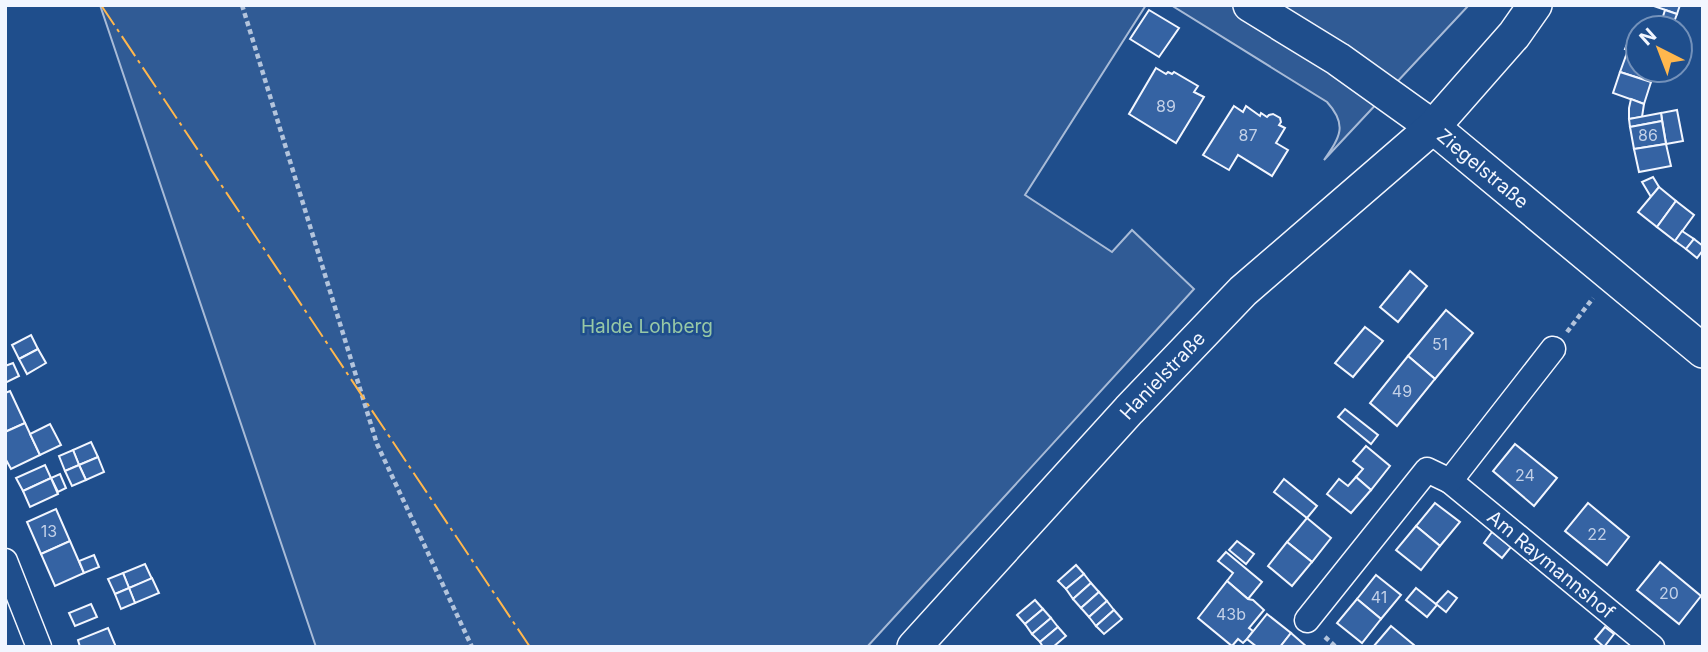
<svg xmlns="http://www.w3.org/2000/svg" width="1708" height="652" viewBox="0 0 1708 652" font-family="Inter,sans-serif">
	<rect width="100%" height="100%" fill="#1f4e8c"/>
	<g fill="#305b95" stroke="#a8bbd7" stroke-width="2">
		<polygon points="100,5 1146,5 1025,195 1112,252 1132,230 1194,289 867,647 316,647"/>
		<path d="M1171,5H1469L1324,160C1340,137 1348,125 1327,102Z"/>
	</g>
	<g fill="#3563a3" stroke="#f2f6ff" stroke-width="2">
		<polygon points="1651,5 1680,5 1677,14"/>
		<polygon points="1149,10 1179,28 1159,57 1130,39"/>
		<polygon points="1665,10 1677,14 1672,27 1661,23"/>
		<polygon points="1631,35 1638,37 1638,53 1625,49"/>
		<polygon points="1628,50 1638,53 1638,70 1656,70 1651,82 1620,72"/>
		<polygon points="1156,68 1166,74 1168,72 1172,74 1174,72 1198,86 1194,92 1204,97 1176,143 1129,114"/>
		<polygon points="1620,72 1651,82 1644,104 1613,93"/>
		<polygon points="1631,99 1644,104 1642,117 1629,119 1629,108"/>
		<polygon points="1234,106 1243,112 1246,106 1260,116 1261,113 1267,117 1269,115 1273,114 1280,118 1281,122 1279,125 1285,128 1276,143 1288,150 1272,176 1238,155 1229,170 1203,155"/>
		<polygon points="1677,110 1683,141 1666,144 1661,113"/>
		<polygon points="1661,113 1662,121 1630,127 1629,119"/>
		<polygon points="1662,121 1666,144 1634,149 1630,127"/>
		<polygon points="1666,144 1671,166 1639,172 1634,149"/>
		<polygon points="1653,177 1659,187 1651,197 1642,182"/>
		<polygon points="1659,187 1676,201 1657,227 1638,212"/>
		<polygon points="1676,201 1694,215 1675,241 1657,227"/>
		<polygon points="1682,231 1694,239 1686,249 1675,241"/>
		<polygon points="1694,239 1703,246 1703,250 1697,258 1686,249"/>
		<polygon points="1410,271 1427,286 1398,322 1380,307"/>
		<polygon points="1446,310 1473,333 1435,379 1408,356"/>
		<polygon points="1365,327 1383,341 1353,377 1335,363"/>
		<polygon points="31,335 38,349 19,359 12,345"/>
		<polygon points="38,349 46,363 27,374 19,359"/>
		<polygon points="1408,356 1435,379 1397,426 1370,403"/>
		<polygon points="13,363 19,376 5,383 5,366"/>
		<polygon points="10,391 25,423 5,432 5,393"/>
		<polygon points="1345,409 1378,435 1371,444 1338,417"/>
		<polygon points="25,423 40,455 11,469 5,458 5,432"/>
		<polygon points="50,424 61,445 40,455 30,434"/>
		<polygon points="91,442 98,457 79,465 73,450"/>
		<polygon points="1515,444 1557,478 1534,506 1493,471"/>
		<polygon points="1366,446 1390,466 1371,490 1356,477 1363,469 1353,461"/>
		<polygon points="73,450 79,465 65,471 59,456"/>
		<polygon points="98,457 104,472 86,480 79,465"/>
		<polygon points="45,465 51,478 23,491 16,478"/>
		<polygon points="79,465 86,480 72,486 65,471"/>
		<polygon points="60,474 66,488 58,492 51,478"/>
		<polygon points="1356,477 1371,490 1351,513 1327,494 1339,479 1348,486"/>
		<polygon points="51,478 58,494 30,507 23,491"/>
		<polygon points="1284,479 1317,506 1307,518 1274,492"/>
		<polygon points="1435,503 1460,522 1440,546 1416,526"/>
		<polygon points="1588,503 1629,537 1607,565 1565,531"/>
		<polygon points="56,509 70,541 41,554 27,522"/>
		<polygon points="1307,518 1331,538 1312,562 1287,542"/>
		<polygon points="1416,526 1440,546 1421,570 1396,550"/>
		<polygon points="1492,532 1511,547 1502,558 1484,543"/>
		<polygon points="70,541 84,573 55,586 41,554"/>
		<polygon points="1237,541 1254,554 1246,564 1229,550"/>
		<polygon points="1287,542 1312,562 1292,586 1268,566"/>
		<polygon points="1226,552 1262,582 1248,599 1227,581 1233,573 1218,561"/>
		<polygon points="94,555 99,567 84,573 79,561"/>
		<polygon points="1660,562 1701,596 1679,624 1637,590"/>
		<polygon points="145,564 152,579 129,588 123,573"/>
		<polygon points="1076,565 1084,574 1066,589 1058,581"/>
		<polygon points="123,573 129,588 115,594 108,579"/>
		<polygon points="1084,574 1091,583 1073,599 1066,589"/>
		<polygon points="1376,575 1401,595 1381,619 1357,599"/>
		<polygon points="152,578 159,593 135,603 129,588"/>
		<polygon points="1227,581 1248,599 1253,600 1264,610 1249,628 1253,631 1247,639 1243,643 1238,639 1232,646 1198,618"/>
		<polygon points="1091,583 1099,592 1081,608 1073,599"/>
		<polygon points="129,588 135,603 121,609 115,594"/>
		<polygon points="1416,588 1437,605 1427,617 1406,600"/>
		<polygon points="1448,591 1457,598 1446,612 1436,604"/>
		<polygon points="1099,592 1107,601 1089,617 1081,608"/>
		<polygon points="1357,599 1381,619 1362,643 1337,623"/>
		<polygon points="1035,600 1043,609 1025,624 1017,615"/>
		<polygon points="1107,601 1114,610 1096,626 1089,617"/>
		<polygon points="91,604 97,617 75,626 69,613"/>
		<polygon points="1043,609 1051,618 1032,634 1025,624"/>
		<polygon points="1114,610 1122,619 1104,634 1096,626"/>
		<polygon points="1267,614 1291,633 1280,647 1257,647 1247,639"/>
		<polygon points="1051,618 1058,627 1040,642 1032,634"/>
		<polygon points="1391,626 1414,645 1413,647 1373,647"/>
		<polygon points="1058,627 1066,636 1053,647 1043,647 1040,642"/>
		<polygon points="1605,627 1614,634 1604,647 1595,639"/>
		<polygon points="108,628 116,647 80,647 78,640"/>
		<polygon points="1291,633 1307,647 1280,647"/>
	</g>
	<g fill="none" stroke-linecap="round" stroke-linejoin="round">
		<defs>
			<g id="minor">
				<path id="s1" d="M1450,481L1652,647"/>
				<polyline points="5,561 39,647"/>
				<polyline points="1307,620 1427,470 1450,481 1553,349"/>
			</g>
			<g id="secondary">
				<path id="s2" d="M1250,5L1338,59L1433,127L1703,351"/>
				<path id="s3" d="M914,647L1129,410L1243,291L1433,127L1514,35L1535,5"/>
			</g>
		</defs>
		<use href="#minor" stroke="#f2f6ff" stroke-width="27"/>
		<use href="#secondary" stroke="#f2f6ff" stroke-width="36"/>
		<g stroke="#b3c4dc" stroke-width="4.5" stroke-dasharray="5 3.5" stroke-linecap="butt">
			<polyline points="242,5 377,444 472,647"/>
			<polyline points="1567,332 1593,298"/>
			<polyline points="1325,637 1336,647"/>
		</g>
		<use href="#minor" stroke="#1f4e8c" stroke-width="24"/>
		<use href="#secondary" stroke="#1f4e8c" stroke-width="33"/>
		<polyline stroke="#ffb74d" stroke-width="2" stroke-dasharray="24 5 3.5 5" stroke-linecap="butt" points="101,5 530,647"/>
	</g>
	<g text-anchor="middle" stroke-width="5" stroke-linejoin="round" paint-order="stroke">
		<g font-size="16" fill="#c3d1e8">
			<text x="1166" y="112">89</text>
			<text x="1248" y="141">87</text>
			<text x="1648" y="141">86</text>
			<text x="1440" y="350">51</text>
			<text x="1402" y="397">49</text>
			<text x="1525" y="481">24</text>
			<text x="49" y="537">13</text>
			<text x="1597" y="540">22</text>
			<text x="1669" y="599">20</text>
			<text x="1379" y="603">41</text>
			<text x="1231" y="620">43b</text>
		</g>
		<g font-size="19" fill="#f2f6ff" stroke="#1f4e8c">
			<text dy="7" stroke="none"><textPath href="#s2" startOffset="285">Ziegelstraße</textPath></text>
			<text dy="7" stroke="none"><textPath href="#s3" startOffset="368">Hanielstraße</textPath></text>
			<text dy="7" stroke="none"><textPath href="#s1" startOffset="131">Am Raymannshof</textPath></text>
		</g>
		<g font-size="19" fill="#97c8a6" stroke="#1f4e8c">
			<text x="647" y="333">Halde Lohberg</text>
		</g>
	</g>
	<rect width="1708" height="652" fill="none" stroke="#f2f6ff" stroke-width="14"/>
	<g transform="translate(1659 49) rotate(318)"><circle r="33" fill="#1f4e8c" stroke="#7391ba" stroke-width="2"/>
	<path d="M0-5L12 26L0 18L-12 26Z" fill="#ffb74d"/>
	<text y="-10" font-size="19" font-weight="bold" text-anchor="middle" fill="#f2f6ff">N</text>
	</g>
</svg>
